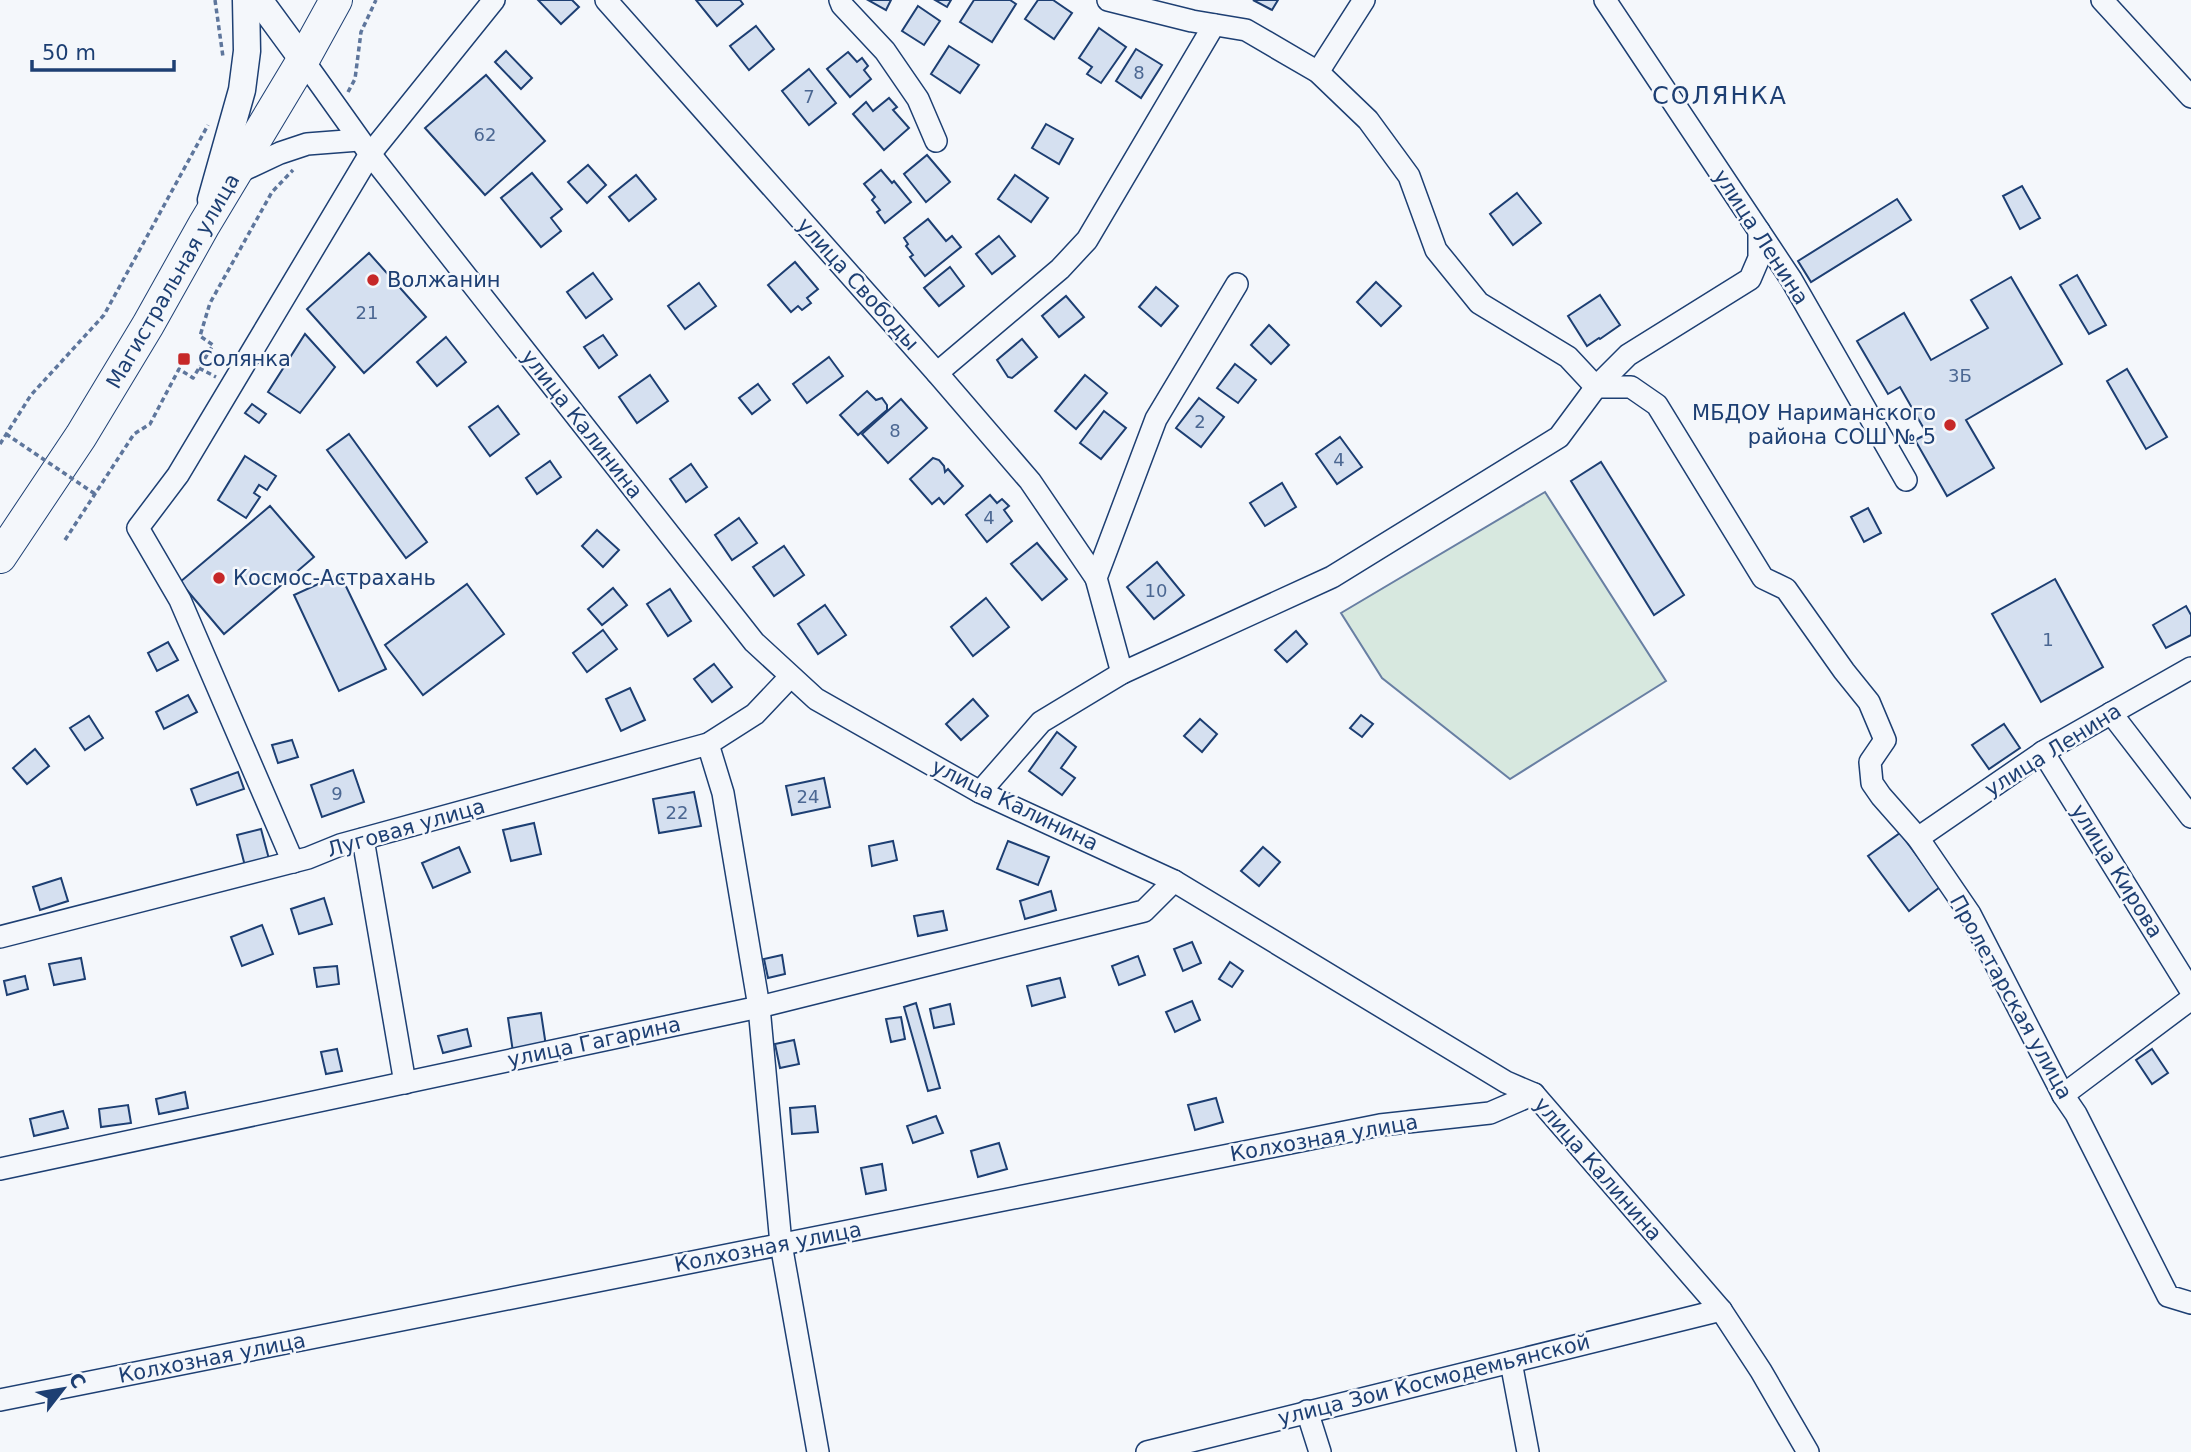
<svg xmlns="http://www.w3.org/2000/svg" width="2191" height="1452" viewBox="0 0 2191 1452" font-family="'DejaVu Sans',sans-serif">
	<rect width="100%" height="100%" fill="#f4f7fb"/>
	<polygon fill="#d7e8df" stroke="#687fa3" stroke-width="2" points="1545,492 1666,681 1510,779 1382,678 1341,613"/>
	<g fill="#d5e0f0" stroke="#1d3f73" stroke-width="2">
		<polygon points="538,0 572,0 579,7 561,24"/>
		<polygon points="696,0 740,0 743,4 717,26"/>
		<polygon points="868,0 891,0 886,10"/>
		<polygon points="935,0 951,0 947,7"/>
		<polygon points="974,0 1010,0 1016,4 992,42 960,22"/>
		<polygon points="1038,0 1053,0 1072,13 1054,39 1025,19"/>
		<polygon points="1253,0 1278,0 1272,10"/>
		<polygon points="918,6 940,21 924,45 902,31"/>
		<polygon points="756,26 774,49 749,70 730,46"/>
		<polygon points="1099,28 1126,47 1101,83 1087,74 1092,67 1079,58"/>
		<polygon points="949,46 979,65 960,93 931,74"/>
		<polygon points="1136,49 1162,65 1141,98 1116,81"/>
		<polygon points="506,51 532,78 521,89 495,62"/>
		<polygon points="848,52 857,62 862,58 868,66 864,70 871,79 850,97 827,69"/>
		<polygon points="809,69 836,103 809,125 782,91"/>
		<polygon points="486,75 545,141 485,195 425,128"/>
		<polygon points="889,98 897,107 893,110 909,128 884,150 853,114 866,102 873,111"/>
		<polygon points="1046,124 1073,139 1059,164 1032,148"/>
		<polygon points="927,155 950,182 926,202 904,174"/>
		<polygon points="588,165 606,185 587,203 568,182"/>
		<polygon points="881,170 892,183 894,181 911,202 885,223 877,212 880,210 872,200 875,197 864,184"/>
		<polygon points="532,173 562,209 551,218 561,231 541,247 501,198"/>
		<polygon points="636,175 656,199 629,221 609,197"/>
		<polygon points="1015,175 1048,198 1031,222 998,199"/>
		<polygon points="2022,186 2040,218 2020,229 2003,196"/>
		<polygon points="1517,193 1541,223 1513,245 1490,214"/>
		<polygon points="1897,199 1911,220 1811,282 1798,261"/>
		<polygon points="928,219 946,241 952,236 961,247 925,276 910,257 913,255 906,246 908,244 904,238"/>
		<polygon points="999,236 1015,256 992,274 976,254"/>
		<polygon points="369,253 426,317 364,373 307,309"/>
		<polygon points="795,262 818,289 807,298 811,303 802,310 798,306 791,312 768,285"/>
		<polygon points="950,267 964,286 939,306 924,288"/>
		<polygon points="593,273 612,299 586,318 567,292"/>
		<polygon points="2077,275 2106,325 2089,334 2060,285"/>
		<polygon points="2011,277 2062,364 1966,420 1994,468 1947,496 1915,440 1927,434 1900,387 1888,394 1857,341 1904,313 1931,360 1988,328 1971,300"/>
		<polygon points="1376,282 1401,306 1381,326 1357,302"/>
		<polygon points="699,283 716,306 685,329 668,306"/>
		<polygon points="1156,287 1178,306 1161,326 1139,307"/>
		<polygon points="1600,295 1620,325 1600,339 1599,338 1587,346 1568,316"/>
		<polygon points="1066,296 1084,317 1059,337 1042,316"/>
		<polygon points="1269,325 1289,345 1271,364 1251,345"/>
		<polygon points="305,334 335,367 300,413 268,392"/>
		<polygon points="603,335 617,355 599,368 584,347"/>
		<polygon points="446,337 466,362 437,386 417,362"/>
		<polygon points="1022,339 1037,357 1012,378 1008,377 997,360"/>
		<polygon points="829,357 843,376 807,403 793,384"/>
		<polygon points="1235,364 1256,380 1238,403 1217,388"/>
		<polygon points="2127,369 2167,437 2146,449 2107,381"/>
		<polygon points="650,375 668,401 637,423 619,397"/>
		<polygon points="1085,375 1107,393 1076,429 1055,411"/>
		<polygon points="758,384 770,400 752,414 739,398"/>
		<polygon points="867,391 876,400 882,398 887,405 887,410 858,435 840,415"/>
		<polygon points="1199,398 1224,417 1201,447 1176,428"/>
		<polygon points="901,399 927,428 888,463 862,434"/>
		<polygon points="252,404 266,414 259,423 245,413"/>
		<polygon points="498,406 519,434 490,456 469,427"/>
		<polygon points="1104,411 1126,428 1101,459 1080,443"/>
		<polygon points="349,434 427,542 406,558 327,450"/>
		<polygon points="1340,437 1362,467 1337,484 1316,454"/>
		<polygon points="245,456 276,476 267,490 259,485 254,493 260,497 246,518 218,500"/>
		<polygon points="933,458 939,460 944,466 945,472 948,469 963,486 944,504 939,498 932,504 910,479"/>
		<polygon points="550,461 561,477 537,494 526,478"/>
		<polygon points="1601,462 1684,595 1654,615 1571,481"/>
		<polygon points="691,464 707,487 686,502 670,479"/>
		<polygon points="1282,483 1296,507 1265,526 1250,503"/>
		<polygon points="990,495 997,503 1002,499 1009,506 1004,510 1012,521 987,542 966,515"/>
		<polygon points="270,506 314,557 224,634 180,582"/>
		<polygon points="1868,508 1881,533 1864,542 1851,517"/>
		<polygon points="739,518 757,543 732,560 715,535"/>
		<polygon points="597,530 619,550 603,567 582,546"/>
		<polygon points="1037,543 1067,579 1042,600 1011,564"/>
		<polygon points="784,546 804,575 774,596 753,567"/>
		<polygon points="1157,562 1184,595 1154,619 1127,587"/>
		<polygon points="340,574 386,669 339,691 294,595"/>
		<polygon points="2055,579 2103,667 2041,702 1992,614"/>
		<polygon points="467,584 504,634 423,695 385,645"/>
		<polygon points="613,588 627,605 602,625 588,609"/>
		<polygon points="670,589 691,621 668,636 647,604"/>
		<polygon points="986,598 1009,627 973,656 951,627"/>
		<polygon points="825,605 846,635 818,654 798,624"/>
		<polygon points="2186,606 2191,615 2191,635 2166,648 2153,625"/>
		<polygon points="603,630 617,649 587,672 573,653"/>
		<polygon points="1296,631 1307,644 1287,662 1275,650"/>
		<polygon points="168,642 178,660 157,671 148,653"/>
		<polygon points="714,664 732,687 712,702 694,679"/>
		<polygon points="630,688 645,720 621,731 606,699"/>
		<polygon points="188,695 197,712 164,729 156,712"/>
		<polygon points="973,699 988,716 961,740 946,724"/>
		<polygon points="1361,715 1373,724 1362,737 1350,728"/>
		<polygon points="89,716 103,738 85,750 70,728"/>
		<polygon points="1200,719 1217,734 1202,752 1184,736"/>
		<polygon points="2004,724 2020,748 1989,769 1972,745"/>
		<polygon points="1057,732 1076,747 1061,768 1075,778 1062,795 1029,771"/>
		<polygon points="292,740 298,757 278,763 272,745"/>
		<polygon points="35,749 49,766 27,784 13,768"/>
		<polygon points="353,770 364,802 322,817 311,785"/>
		<polygon points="238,772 244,789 197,805 191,789"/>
		<polygon points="824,778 830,807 792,815 786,786"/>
		<polygon points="694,792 701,826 659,833 653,799"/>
		<polygon points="534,823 541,854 511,861 503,830"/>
		<polygon points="261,829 269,859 245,866 237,835"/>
		<polygon points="1900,833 1940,887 1909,911 1868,856"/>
		<polygon points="893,841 897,860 872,866 869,846"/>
		<polygon points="1008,841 1049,857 1038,885 997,869"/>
		<polygon points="459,847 470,872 433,888 422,863"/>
		<polygon points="1263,847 1280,862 1259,886 1241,871"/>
		<polygon points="61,878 68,901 40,910 33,887"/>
		<polygon points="1051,891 1056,910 1025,919 1020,901"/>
		<polygon points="324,898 332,924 299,934 291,909"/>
		<polygon points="943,911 947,930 918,936 914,916"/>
		<polygon points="262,925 273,954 242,966 231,937"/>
		<polygon points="1192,942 1201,963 1183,971 1174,949"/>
		<polygon points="782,955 785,974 768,978 764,959"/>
		<polygon points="1138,956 1145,975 1119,985 1112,966"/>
		<polygon points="81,958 85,979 54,985 49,964"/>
		<polygon points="1230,962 1243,971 1232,987 1219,979"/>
		<polygon points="337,966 339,984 317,987 314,968"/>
		<polygon points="25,976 28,989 7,995 4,981"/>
		<polygon points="1060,978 1065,997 1032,1006 1027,986"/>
		<polygon points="1192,1001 1200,1020 1175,1032 1166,1012"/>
		<polygon points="916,1003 940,1088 928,1091 904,1007"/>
		<polygon points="950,1004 954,1024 934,1028 930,1009"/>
		<polygon points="541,1013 546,1046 513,1052 508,1018"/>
		<polygon points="901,1017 905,1039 891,1042 886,1019"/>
		<polygon points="467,1029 471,1046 443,1053 438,1036"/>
		<polygon points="794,1040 799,1064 780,1068 775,1044"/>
		<polygon points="337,1049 342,1071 326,1074 321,1052"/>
		<polygon points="2152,1049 2168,1073 2152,1084 2136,1060"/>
		<polygon points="185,1092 188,1108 159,1114 156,1099"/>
		<polygon points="1216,1098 1223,1122 1195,1130 1188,1105"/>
		<polygon points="128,1105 131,1123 101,1127 99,1109"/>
		<polygon points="815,1106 818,1132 792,1134 790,1108"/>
		<polygon points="63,1111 68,1128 34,1136 30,1119"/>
		<polygon points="936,1116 943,1133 913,1143 907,1126"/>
		<polygon points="999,1143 1007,1169 978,1177 971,1151"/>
		<polygon points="882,1164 886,1190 866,1194 861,1168"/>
	</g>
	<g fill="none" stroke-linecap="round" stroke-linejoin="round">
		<defs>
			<g id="minor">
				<polyline points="606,0 937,373 1030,481 1096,578"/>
				<polyline points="840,0 842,5 885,51 918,99 936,141"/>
				<polyline points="1108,0 1192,21 1246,30 1318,72 1368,120 1409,176 1436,250 1479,303 1568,357 1596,387"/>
				<polyline points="1605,0 1791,279 1906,480"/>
				<polyline points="2102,0 2191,97"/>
				<polyline points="303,60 370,154 754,642 816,699 980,792 1174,881 1506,1082 1534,1094 1721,1310 1761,1371 1808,1452"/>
				<polyline points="1318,72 1364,0"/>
				<polyline points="235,174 280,153 307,144 359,140"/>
				<polyline points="937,373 1060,269 1087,240 1214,25"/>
				<polyline points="1596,387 1631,387 1657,405 1763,578 1786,589 1844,671 1869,702 1885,740 1870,762 1872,783 1881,796 1918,838 1970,914 2063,1095 2076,1114 2168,1296 2191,1303"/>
				<polyline points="1122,673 1096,578 1156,419 1237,284"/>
				<polyline points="2111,713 2191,817"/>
				<polyline points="708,744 723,793 759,1007 781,1244 818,1452"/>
				<polyline points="2043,752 2191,991"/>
				<polyline points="980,792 1041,722 1122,673 1332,577 1559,437 1596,387 1628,355 1750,279 1759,258 1759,231"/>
				<polyline points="1918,838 2043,752 2191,668"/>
				<polyline points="363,839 405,1083"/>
				<polyline points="293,862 180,600 138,528 178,475 370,154 494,0"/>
				<polyline points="0,937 308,858 340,845 708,744 755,714 790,677"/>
				<polyline points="2063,1095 2191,999"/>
				<polyline points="0,1169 759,1007 1144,911 1174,881"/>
				<polyline points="1511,1362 1528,1452"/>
				<polyline points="0,1400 1380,1125 1490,1113 1534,1094"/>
				<polyline points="1307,1411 1320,1452"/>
				<polyline points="1147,1452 1721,1310"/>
			</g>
			<g id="major">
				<polyline points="259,0 303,60"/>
				<polyline points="211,200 242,90 247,51 246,0"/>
			</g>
			<polyline id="highway" points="0,557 81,436 148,325 204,225 303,60 336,0"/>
		</defs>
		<use href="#minor" stroke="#1d3f73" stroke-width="24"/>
		<use href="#major" stroke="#1d3f73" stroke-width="29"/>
		<use href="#highway" stroke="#1d3f73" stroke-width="34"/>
		<g stroke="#5e769c" stroke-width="3.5" stroke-dasharray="5 3.5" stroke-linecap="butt">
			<polyline points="215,0 223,57"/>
			<polyline points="348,92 355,79 361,32 376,0"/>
			<polyline points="199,368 216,377"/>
			<polyline points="0,444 31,395 104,315 208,125"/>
			<polyline points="65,540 134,434 150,424 179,369 193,378 213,345 200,336 210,303 272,192 293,170"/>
		</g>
		<use href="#minor" stroke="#f4f7fb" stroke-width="21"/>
		<use href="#major" stroke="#f4f7fb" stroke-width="26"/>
		<use href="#highway" stroke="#f4f7fb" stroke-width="32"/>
		<polyline stroke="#5e769c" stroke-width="3.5" stroke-dasharray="5 3.5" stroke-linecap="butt" points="6,434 95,494"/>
	</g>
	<g fill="#c62828" stroke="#f4f7fb" stroke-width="2.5">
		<circle cx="373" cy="280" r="7"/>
		<rect x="177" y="352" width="14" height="14" rx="3.5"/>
		<circle cx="1950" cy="425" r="7"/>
		<circle cx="219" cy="578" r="7"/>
	</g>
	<g text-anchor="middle" stroke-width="5" stroke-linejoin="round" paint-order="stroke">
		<g font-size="18" fill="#4b6792">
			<text x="1139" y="79">8</text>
			<text x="809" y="103">7</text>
			<text x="485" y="141">62</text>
			<text x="367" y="319">21</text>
			<text x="1960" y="382">3Б</text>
			<text x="1200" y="428">2</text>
			<text x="895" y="437">8</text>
			<text x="1339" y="466">4</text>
			<text x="989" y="524">4</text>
			<text x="1156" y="597">10</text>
			<text x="2048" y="646">1</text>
			<text x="337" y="800">9</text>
			<text x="808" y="803">24</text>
			<text x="677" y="819">22</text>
		</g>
		<g font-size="21" fill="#1d3f73" stroke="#f4f7fb">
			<text transform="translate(1761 237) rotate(57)" y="7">улица Ленина</text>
			<text transform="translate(173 281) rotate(-60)" y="7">Магистральная улица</text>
			<text transform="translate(858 284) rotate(48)" y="7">улица Свободы</text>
			<text transform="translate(582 424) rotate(52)" y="7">улица Калинина</text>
			<text transform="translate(2053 750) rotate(-32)" y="7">улица Ленина</text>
			<text transform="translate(1015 805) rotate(26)" y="7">улица Калинина</text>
			<text transform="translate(406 828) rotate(-16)" y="7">Луговая улица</text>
			<text transform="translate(2117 871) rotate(58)" y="7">улица Кирова</text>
			<text transform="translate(2011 997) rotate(61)" y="7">Пролетарская улица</text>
			<text transform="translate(594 1042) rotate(-12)" y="7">улица Гагарина</text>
			<text transform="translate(1324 1138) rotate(-10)" y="7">Колхозная улица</text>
			<text transform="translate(1598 1169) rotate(49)" y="7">улица Калинина</text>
			<text transform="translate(768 1247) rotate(-11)" y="7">Колхозная улица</text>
			<text transform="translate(212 1358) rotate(-11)" y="7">Колхозная улица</text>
			<text transform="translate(1434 1380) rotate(-14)" y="7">улица Зои Космодемьянской</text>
		</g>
		<g font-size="21" fill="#1d3f73" stroke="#f4f7fb" text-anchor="start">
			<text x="387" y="287">Волжанин</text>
			<text x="198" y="366">Солянка</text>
			<text x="1936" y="420" text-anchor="end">МБДОУ Нариманского<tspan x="1936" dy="24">района СОШ № 5</tspan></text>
			<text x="233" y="585">Космос-Астрахань</text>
		</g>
		<g font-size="24" letter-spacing="2" fill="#1d3f73" stroke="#f4f7fb">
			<text x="1720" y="104">СОЛЯНКА</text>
		</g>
	</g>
	<g transform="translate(63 1389) rotate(59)" stroke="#f4f7fb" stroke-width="5" paint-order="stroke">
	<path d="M0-5L12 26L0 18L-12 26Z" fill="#1d3f73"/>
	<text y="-10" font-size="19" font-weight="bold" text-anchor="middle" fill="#1d3f73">С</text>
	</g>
	<path d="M32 60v10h142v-10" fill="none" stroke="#1d3f73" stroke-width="3.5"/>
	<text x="42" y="60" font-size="21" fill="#1d3f73" stroke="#f4f7fb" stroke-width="5" paint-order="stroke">50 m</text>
</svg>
